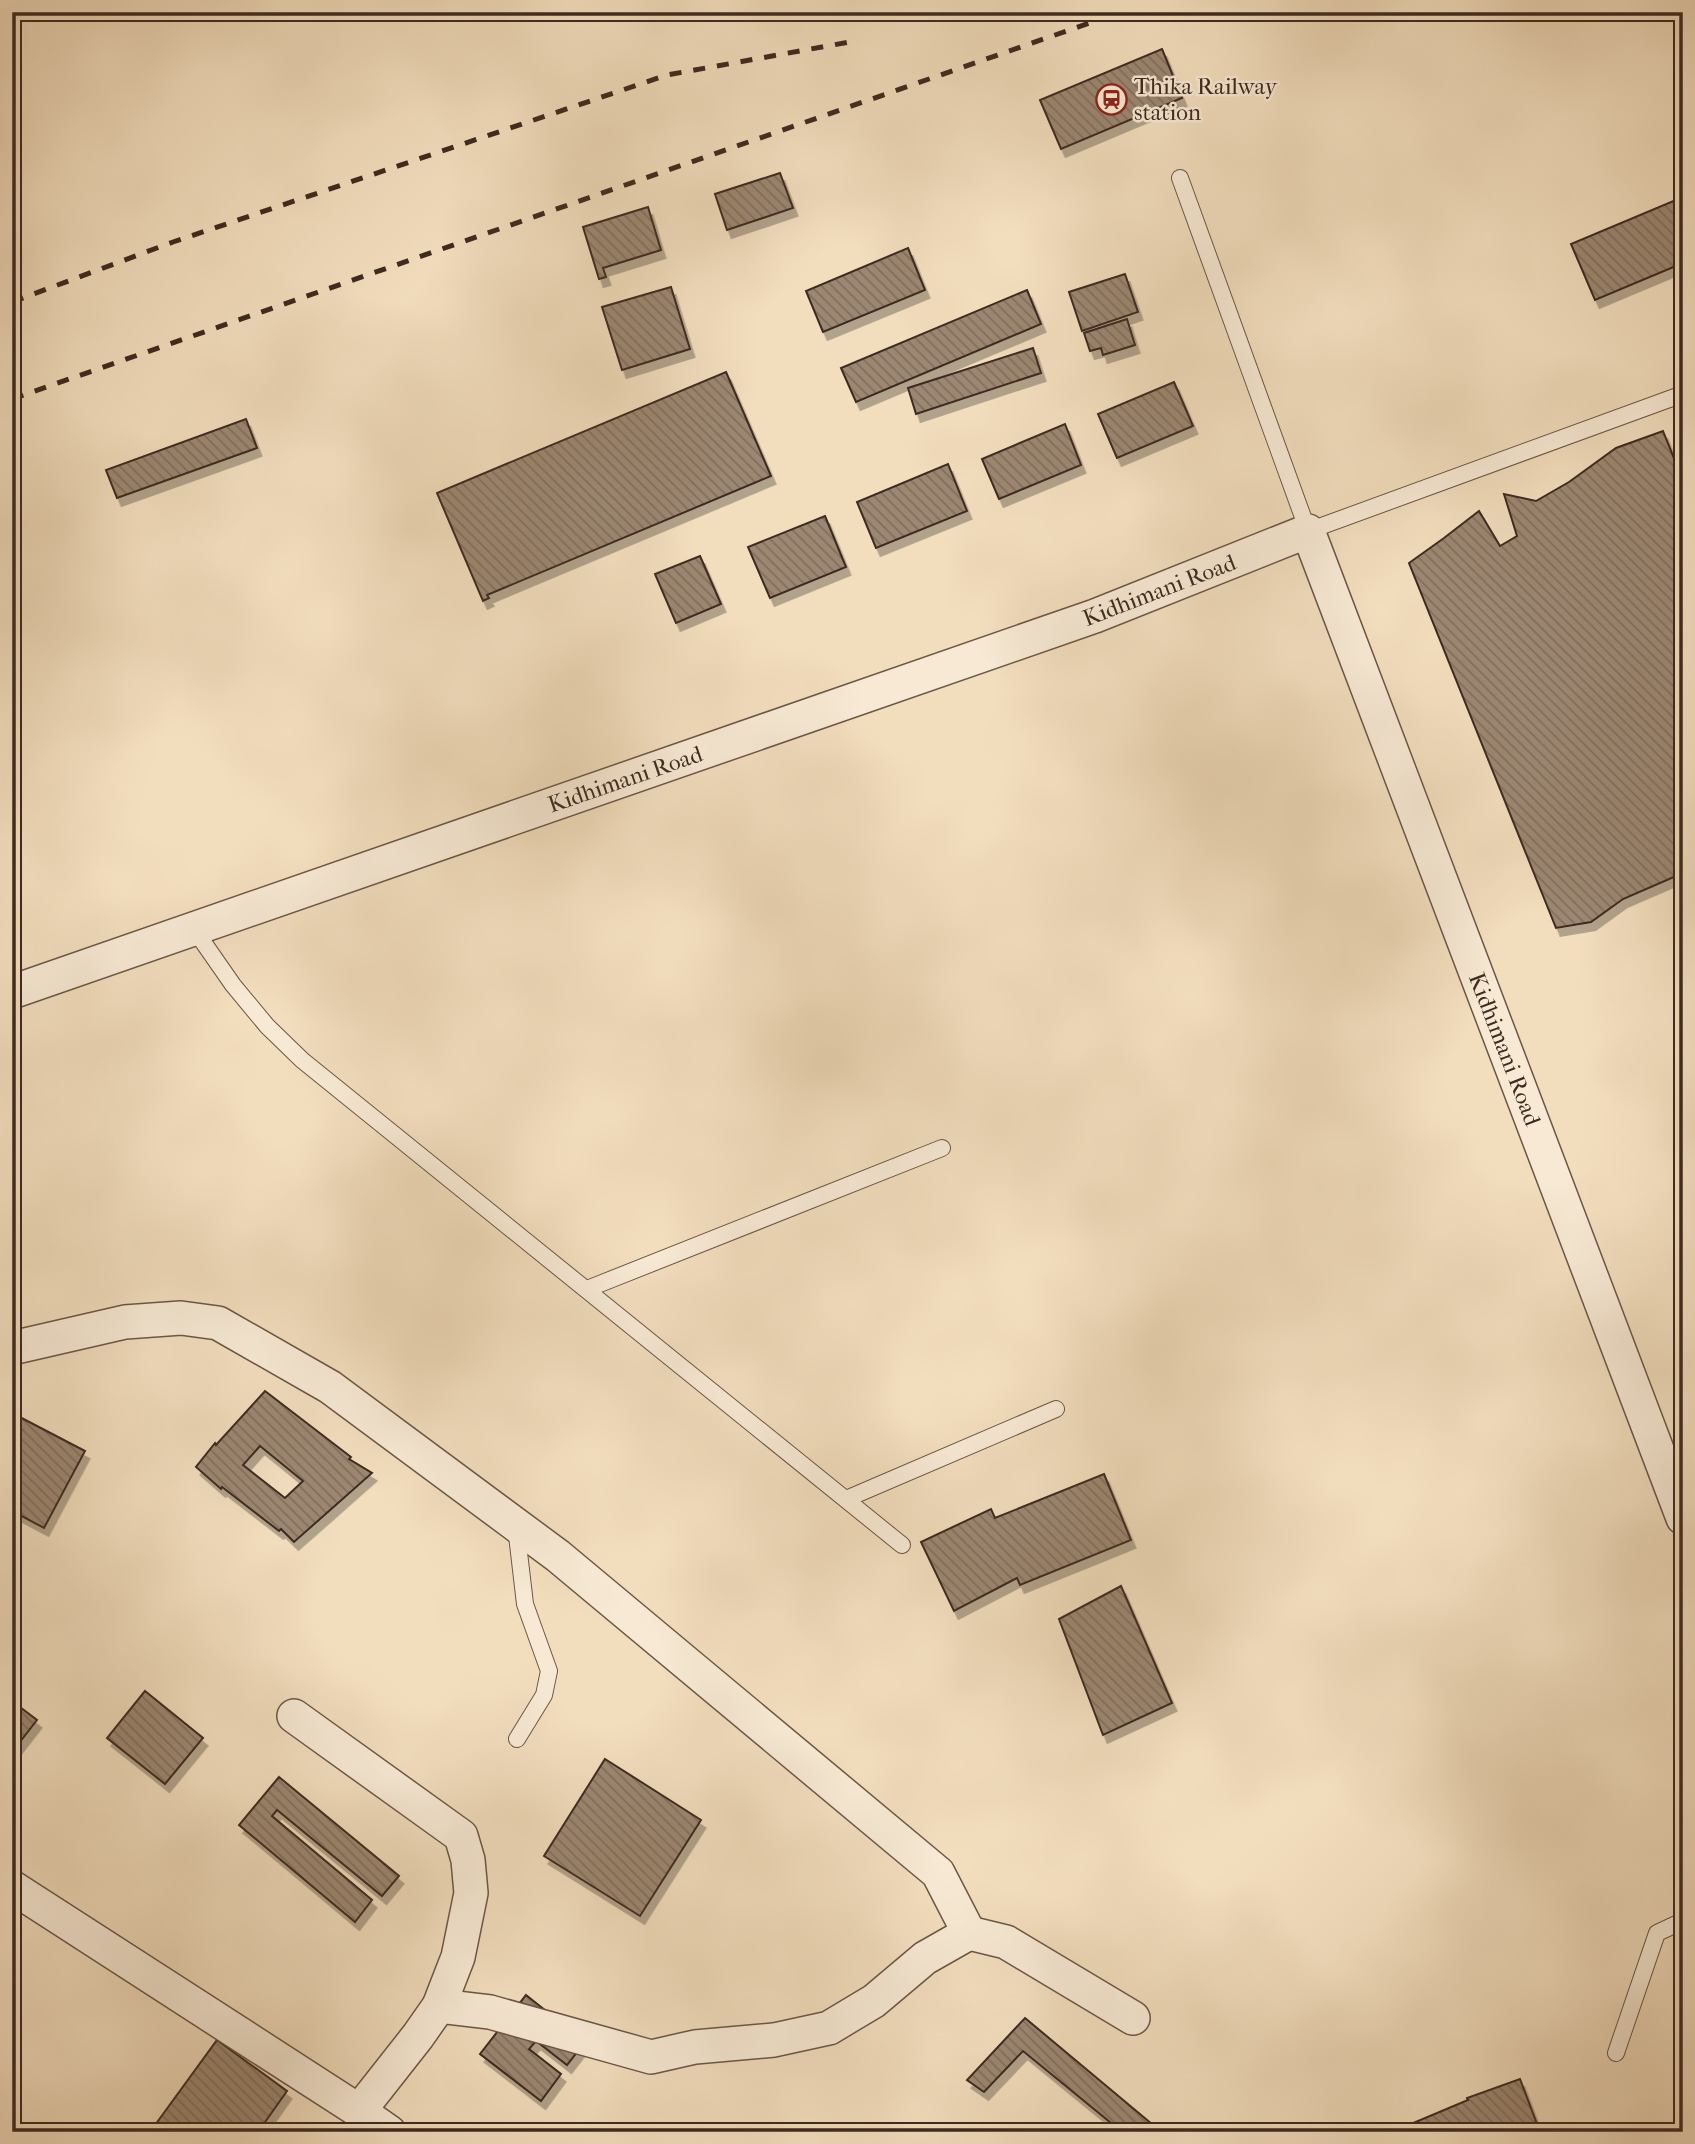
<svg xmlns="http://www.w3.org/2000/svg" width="1695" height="2144" viewBox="0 0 1695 2144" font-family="'IM FELL French Canon',serif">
	<defs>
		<pattern id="building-back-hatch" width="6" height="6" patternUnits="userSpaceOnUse" patternTransform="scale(1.75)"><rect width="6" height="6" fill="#9c8772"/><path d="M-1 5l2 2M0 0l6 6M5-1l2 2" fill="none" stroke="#816f5d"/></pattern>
		<filter id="shadow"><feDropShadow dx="4.5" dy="8" stdDeviation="0" flood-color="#0004"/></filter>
	</defs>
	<rect width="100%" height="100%" fill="#f2ddbd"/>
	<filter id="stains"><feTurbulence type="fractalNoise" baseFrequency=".00286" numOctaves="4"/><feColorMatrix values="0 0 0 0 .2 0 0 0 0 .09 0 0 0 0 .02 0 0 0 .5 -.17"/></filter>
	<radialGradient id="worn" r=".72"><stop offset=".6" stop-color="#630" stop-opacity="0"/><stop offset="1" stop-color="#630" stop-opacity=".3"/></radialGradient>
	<g fill="url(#building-back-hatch)" stroke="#3e2a20" stroke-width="2" fill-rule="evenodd" filter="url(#shadow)">
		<polygon points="1162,49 1182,98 1061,149 1040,100"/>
		<polygon points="780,173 793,208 727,230 715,194"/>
		<polygon points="1683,197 1683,263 1595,300 1571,244"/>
		<polygon points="648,207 661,250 603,268 606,277 599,279 583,227"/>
		<polygon points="908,248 925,290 823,332 806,291"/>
		<polygon points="1125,274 1138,312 1082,331 1069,292"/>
		<polygon points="671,287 690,349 622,370 602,307"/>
		<polygon points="1027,290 1041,324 856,402 841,368"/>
		<polygon points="1127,319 1135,345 1103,355 1101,348 1090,351 1084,333"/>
		<polygon points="1033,348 1041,373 916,414 908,388"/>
		<polygon points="726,372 771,476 487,595 489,598 483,601 437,493"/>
		<polygon points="1174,382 1193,426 1117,458 1098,414"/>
		<polygon points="246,419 257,448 117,498 106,470"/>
		<polygon points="1065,424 1081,465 999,499 982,459"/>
		<polygon points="1663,431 1683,481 1683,873 1623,899 1591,922 1556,928 1409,563 1444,538 1479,511 1500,546 1517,536 1504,494 1536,501 1569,482 1616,448"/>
		<polygon points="948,464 967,511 876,548 857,502"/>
		<polygon points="825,516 846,567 770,598 748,547"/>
		<polygon points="700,556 721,604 676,623 655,574"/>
		<path d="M265,1391L351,1457L349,1459L372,1473L294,1542L281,1529L279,1531L222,1487L221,1489L196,1467L215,1443L216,1445ZM260,1446L303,1481L285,1498L243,1465Z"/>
		<polygon points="12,1413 85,1451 44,1528 12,1511"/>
		<polygon points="1104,1474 1131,1540 1020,1585 1017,1578 954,1611 921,1542 991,1509 995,1518"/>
		<polygon points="1121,1586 1172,1703 1103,1735 1059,1619"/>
		<polygon points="145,1691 203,1738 165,1784 107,1738"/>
		<polygon points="12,1701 37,1720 12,1752"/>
		<polygon points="605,1759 701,1820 640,1916 544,1856"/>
		<polygon points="279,1777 399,1876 382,1896 277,1810 272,1816 372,1900 355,1922 239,1825"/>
		<polygon points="526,1995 585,2042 567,2065 536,2041 529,2049 561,2074 541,2101 480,2054"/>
		<polygon points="1025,2018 1152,2124 1145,2132 1122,2132 1023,2051 984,2092 967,2080"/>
		<polygon points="217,2040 287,2091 258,2132 150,2132"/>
		<polygon points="1520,2079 1540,2132 1392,2132 1468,2100 1467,2098"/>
		<polygon points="58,2125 67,2132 53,2132"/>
	</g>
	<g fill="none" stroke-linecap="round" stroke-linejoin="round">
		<defs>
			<g id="service">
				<polyline points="1180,178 1308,531 1683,394"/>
				<polyline points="194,929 233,985 267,1026 302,1060 902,1545"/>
				<polyline points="587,1289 942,1148"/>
				<polyline points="846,1499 1056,1409"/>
				<polyline points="516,1527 525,1604 549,1671 544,1695 517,1739"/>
				<polyline points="1616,2053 1657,1933 1683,1921"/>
			</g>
			<g id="minor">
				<polyline points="12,992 1095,616 1308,531 1683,1518"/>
				<polyline points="12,1348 125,1322 181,1318 218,1323 330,1387 558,1556 938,1873 969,1933"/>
				<polyline points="294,1716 461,1836 468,1860 471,1893 458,1957 439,2006 418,2036 359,2111"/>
				<polyline points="12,1887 359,2111 389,2132"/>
				<polyline points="439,2006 490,2012 651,2057 695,2047 774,2040 829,2028 874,2001 925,1958 969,1933 1006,1942 1133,2018"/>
			</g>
		</defs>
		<use href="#service" stroke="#6b5747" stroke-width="18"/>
		<use href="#minor" stroke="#6b5747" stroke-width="36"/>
		<use href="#service" stroke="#f7e9d4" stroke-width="16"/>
		<use href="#minor" stroke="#f7e9d4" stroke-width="33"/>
		<g stroke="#3e2a20" stroke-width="5" stroke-dasharray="12 12" stroke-linecap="butt">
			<polyline points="12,302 173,242 667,75 855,41"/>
			<polyline points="12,399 1121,12"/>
		</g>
	</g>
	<defs>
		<symbol id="station-ring" viewBox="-11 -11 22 22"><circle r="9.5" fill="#f7e9d4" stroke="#8f2418" stroke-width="1.5"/><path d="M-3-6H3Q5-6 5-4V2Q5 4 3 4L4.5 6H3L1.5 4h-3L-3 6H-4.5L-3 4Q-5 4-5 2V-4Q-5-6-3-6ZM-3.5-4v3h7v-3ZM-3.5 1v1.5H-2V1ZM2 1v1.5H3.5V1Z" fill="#8f2418"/></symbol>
	</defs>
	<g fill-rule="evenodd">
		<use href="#station-ring" x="1094" y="82" width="35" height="35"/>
	</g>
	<g text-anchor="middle" stroke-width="5" stroke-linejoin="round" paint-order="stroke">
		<g font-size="23" fill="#3e2a20" stroke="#f7e9d4" text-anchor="start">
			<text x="1134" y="94">Thika Railway<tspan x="1134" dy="26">station</tspan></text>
		</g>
		<g font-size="23" fill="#3e2a20" stroke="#f7e9d4">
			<text transform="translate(1159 590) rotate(-21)" y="8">Kidhimani Road</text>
			<text transform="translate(625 779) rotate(-19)" y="8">Kidhimani Road</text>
			<text transform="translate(1505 1049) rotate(69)" y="8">Kidhimani Road</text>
		</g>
	</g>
	<rect width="1695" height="2144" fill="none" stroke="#f2ddbd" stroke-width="42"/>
	<rect x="14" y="14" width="1667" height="2116" fill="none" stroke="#3e2a20" stroke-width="3.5"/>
	<rect x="21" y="21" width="1653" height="2102" fill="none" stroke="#3e2a20" stroke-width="2"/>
	<rect width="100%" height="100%" filter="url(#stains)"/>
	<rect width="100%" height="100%" fill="url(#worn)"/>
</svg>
